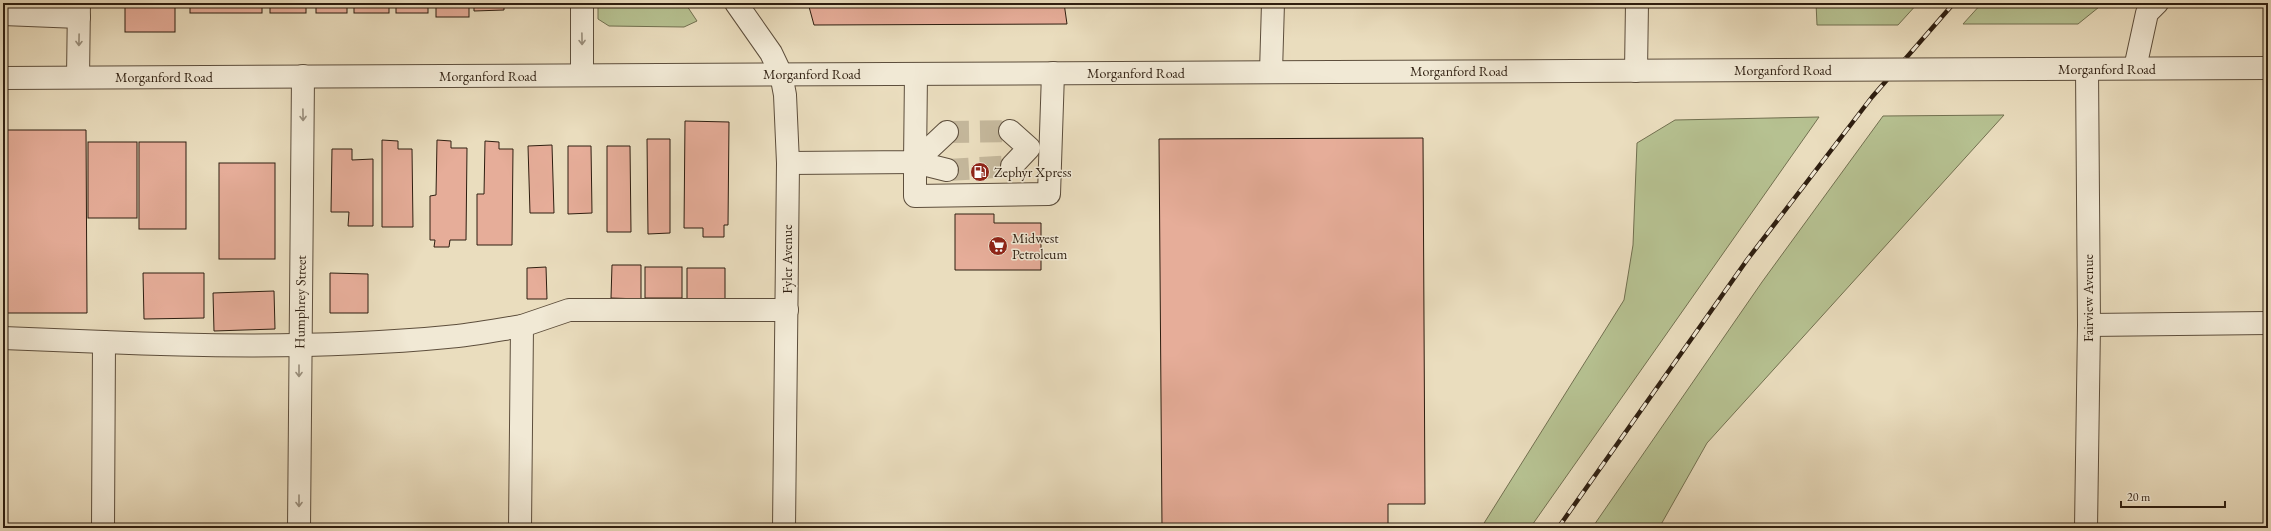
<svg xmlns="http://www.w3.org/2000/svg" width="2271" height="531" viewBox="0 0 2271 531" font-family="'EB Garamond',serif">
	<rect width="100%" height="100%" fill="#eaddbe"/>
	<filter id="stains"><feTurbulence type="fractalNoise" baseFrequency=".005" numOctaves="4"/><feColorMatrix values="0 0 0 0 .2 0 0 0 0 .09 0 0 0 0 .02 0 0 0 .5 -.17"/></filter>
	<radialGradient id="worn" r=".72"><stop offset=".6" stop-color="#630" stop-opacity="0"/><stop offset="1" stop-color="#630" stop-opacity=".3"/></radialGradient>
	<g fill="#b6c191" stroke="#727050">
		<polygon points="598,3 685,3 697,21 684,27 609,26 598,19"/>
		<polygon points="1816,3 1918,3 1898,25 1817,25"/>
		<polygon points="1982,3 2104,3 2078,24 1963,24"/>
		<polygon points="2004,115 1707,443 1659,528 1592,528 1762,282 1883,116"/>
		<polygon points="1819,117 1530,528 1481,528 1624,300 1633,245 1637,143 1675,120"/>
	</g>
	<g fill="#e6ad99" stroke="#2e1e10">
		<rect x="125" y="3" width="50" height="29"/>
		<rect x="190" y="3" width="72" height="10"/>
		<rect x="270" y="3" width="36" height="10"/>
		<rect x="316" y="3" width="31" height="10"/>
		<rect x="354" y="3" width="35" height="10"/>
		<rect x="396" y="3" width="32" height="10"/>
		<rect x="436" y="3" width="33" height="14"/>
		<polygon points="474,3 504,3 504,10 474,11"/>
		<polygon points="808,3 1064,3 1067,24 814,25"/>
		<polygon points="685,121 729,122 728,225 724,225 724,237 703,237 703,228 684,228"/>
		<rect x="3" y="130" width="1" height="71"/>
		<polygon points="4,130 86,130 87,313 5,313"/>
		<polygon points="1423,138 1425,504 1388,504 1388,528 1162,528 1159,139"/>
		<polygon points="647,139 670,139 670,233 648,234"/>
		<polygon points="382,140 398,141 398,149 412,149 413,227 382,227"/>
		<polygon points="437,140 451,141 451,148 467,148 466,240 450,240 449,247 434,247 435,240 430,240 430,196 436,195"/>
		<polygon points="485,141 499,142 499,149 513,149 512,245 477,245 477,194 484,194"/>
		<rect x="88" y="142" width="49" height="76"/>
		<rect x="139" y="142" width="47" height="87"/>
		<polygon points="552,145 554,213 530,213 528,146"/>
		<polygon points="568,146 591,146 592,213 568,214"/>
		<polygon points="607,146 630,146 631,232 607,232"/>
		<polygon points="332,149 352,149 352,160 373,159 373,226 348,226 349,212 331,212"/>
		<rect x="219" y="163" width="56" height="96"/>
		<polygon points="955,214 994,214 994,223 1041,223 1041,270 955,270"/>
		<polygon points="612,265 641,265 641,299 611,298"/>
		<polygon points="546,267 547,299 527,299 527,268"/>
		<rect x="645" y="267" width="37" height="31"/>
		<polygon points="687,268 725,268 725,299 687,300"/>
		<polygon points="143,273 204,273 204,318 144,319"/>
		<polygon points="330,273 368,274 368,313 330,313"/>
		<polygon points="274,291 275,329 214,331 213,293"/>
	</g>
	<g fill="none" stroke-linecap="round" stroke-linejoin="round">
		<g stroke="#c4b79b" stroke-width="22" stroke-dasharray="22 11" stroke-linecap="butt">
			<polyline points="947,132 1010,131"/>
			<polyline points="947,170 1012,166"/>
		</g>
		<defs>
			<g id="minor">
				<polyline points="582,3 582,75"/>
				<polyline points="736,3 771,53 781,74 785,95 788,163 784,528"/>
				<polyline points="3,14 79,17"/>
				<polyline points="2135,68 2147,13 2157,3"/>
				<polyline points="2039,69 2268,68"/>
				<polyline points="1636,71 1637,3"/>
				<polyline points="1271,72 1273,3"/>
				<polyline points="78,77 79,3"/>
				<polyline points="3,78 1780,70"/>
				<polyline points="1010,131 1029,148 1012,166"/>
				<polyline points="947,132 915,162 947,170"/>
				<polyline points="915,162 915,196 1049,194 1053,73"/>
				<polyline points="788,163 915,162 916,74"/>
				<polyline points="2089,325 2268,323"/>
				<polyline points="3,338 104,342"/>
				<path d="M103,528L104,342C218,347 333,348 447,337C472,335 497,330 522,326"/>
				<polyline points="299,528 303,76"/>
				<polyline points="520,528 522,326 569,310 787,310"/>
				<polyline points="2086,528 2089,325 2087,69"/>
			</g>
		</defs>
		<use href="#minor" stroke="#5d4e3c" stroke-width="24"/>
		<use href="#minor" stroke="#f1e9d5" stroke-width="22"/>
		<defs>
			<polyline id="rail" points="1558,528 1747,260 1872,97 1954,3"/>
		</defs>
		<use href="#rail" stroke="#2e1e10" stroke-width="4.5"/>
		<use href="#rail" stroke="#f1e9d5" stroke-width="3" stroke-dasharray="9" stroke-linecap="butt"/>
		<defs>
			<polyline id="minor-bridge" points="1780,70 2039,69"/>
		</defs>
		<use href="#minor-bridge" stroke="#5d4e3c" stroke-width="24" stroke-linecap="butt"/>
		<use href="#minor-bridge" stroke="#f1e9d5" stroke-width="22"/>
	</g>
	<defs><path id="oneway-shaft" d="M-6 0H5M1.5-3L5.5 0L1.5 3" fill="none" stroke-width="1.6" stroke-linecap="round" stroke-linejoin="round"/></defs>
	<g stroke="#998e7c">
		<use href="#oneway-shaft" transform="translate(582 39) rotate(89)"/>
		<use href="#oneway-shaft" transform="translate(79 40) rotate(91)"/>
		<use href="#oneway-shaft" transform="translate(303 115) rotate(89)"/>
		<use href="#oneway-shaft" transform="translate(299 371) rotate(90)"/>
		<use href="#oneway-shaft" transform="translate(299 501) rotate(90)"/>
	</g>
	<defs>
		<symbol id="fuel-disc" viewBox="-11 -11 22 22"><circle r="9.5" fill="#8f2418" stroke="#f1e9d5"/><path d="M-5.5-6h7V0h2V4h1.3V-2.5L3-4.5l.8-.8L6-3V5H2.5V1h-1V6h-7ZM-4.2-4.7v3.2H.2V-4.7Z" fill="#fff"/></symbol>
		<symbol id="supermarket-disc" viewBox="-11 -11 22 22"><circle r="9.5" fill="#8f2418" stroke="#f1e9d5"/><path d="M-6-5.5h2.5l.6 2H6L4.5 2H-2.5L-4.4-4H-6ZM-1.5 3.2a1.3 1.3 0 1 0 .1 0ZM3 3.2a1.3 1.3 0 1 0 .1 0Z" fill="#fff"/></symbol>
	</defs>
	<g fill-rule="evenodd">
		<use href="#fuel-disc" x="969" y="161" width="22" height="22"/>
		<use href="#supermarket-disc" x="987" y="235" width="22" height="22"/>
	</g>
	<g text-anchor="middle" stroke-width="3" stroke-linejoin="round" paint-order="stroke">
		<g font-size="14" fill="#2e1e10" stroke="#f1e9d5">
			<text x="2107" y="74">Morganford Road</text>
			<text x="1783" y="75">Morganford Road</text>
			<text x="1459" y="76">Morganford Road</text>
			<text x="1136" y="78">Morganford Road</text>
			<text x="812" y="79">Morganford Road</text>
			<text x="488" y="81">Morganford Road</text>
			<text x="164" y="82">Morganford Road</text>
			<text transform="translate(787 259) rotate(-90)" y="5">Fyler Avenue</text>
			<text transform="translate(2088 298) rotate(-90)" y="5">Fairview Avenue</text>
			<text transform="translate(300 302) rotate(-89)" y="5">Humphrey Street</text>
		</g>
		<g font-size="14" fill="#2e1e10" stroke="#f1e9d5" text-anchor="start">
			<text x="994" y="177">Zephyr Xpress</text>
			<text x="1012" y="243">Midwest<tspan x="1012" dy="16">Petroleum</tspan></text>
		</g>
	</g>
	<rect width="2271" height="531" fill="none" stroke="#eaddbe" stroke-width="16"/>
	<rect x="4" y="4" width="2263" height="523" fill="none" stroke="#2e1e10" stroke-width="2"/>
	<rect x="8" y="8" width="2255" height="515" fill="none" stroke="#2e1e10"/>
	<path d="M2121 501v6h104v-6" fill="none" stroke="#2e1e10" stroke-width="2"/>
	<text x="2127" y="501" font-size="12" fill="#2e1e10" stroke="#f1e9d5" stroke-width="3" paint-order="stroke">20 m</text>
	<rect width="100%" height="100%" filter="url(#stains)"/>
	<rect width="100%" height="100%" fill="url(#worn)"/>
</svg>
